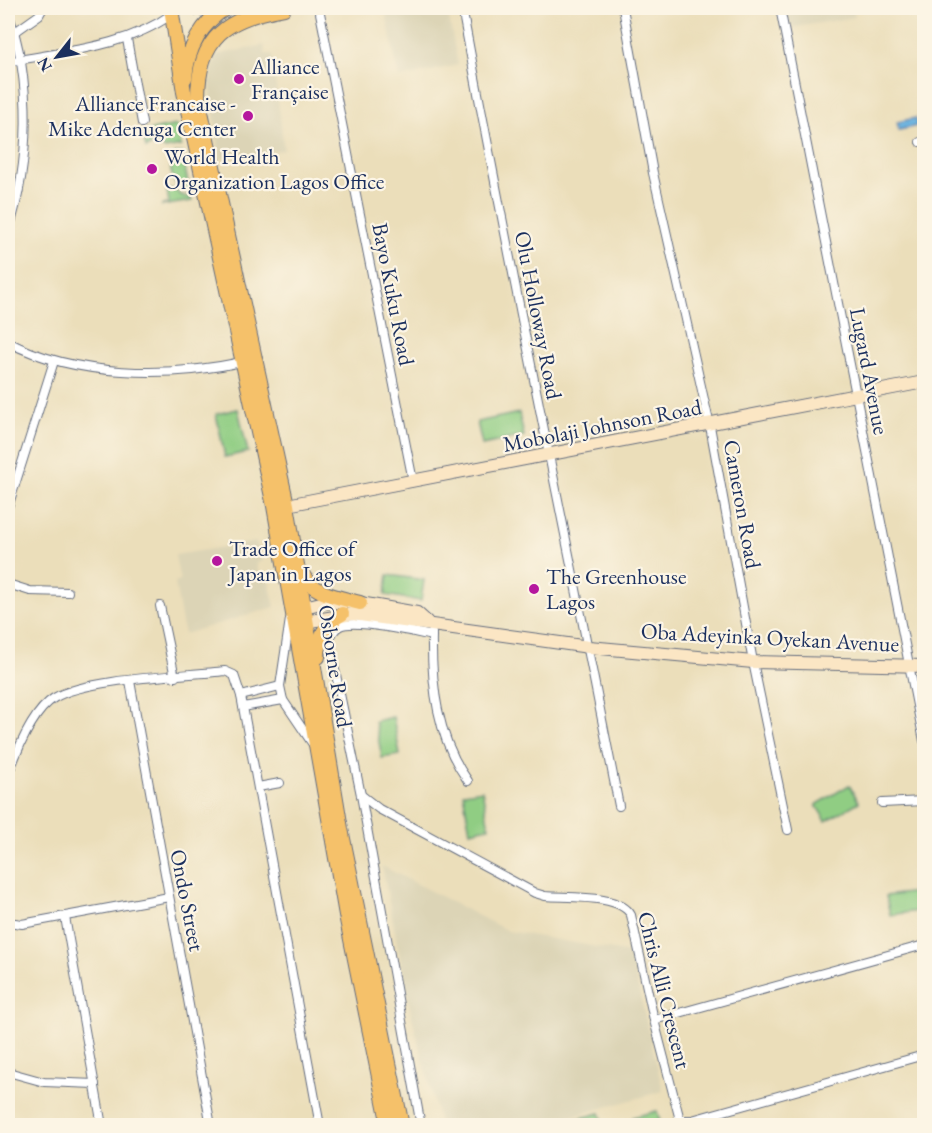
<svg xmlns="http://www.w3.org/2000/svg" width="932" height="1133" viewBox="0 0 932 1133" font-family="'EB Garamond',serif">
	<rect width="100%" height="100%" fill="#fcf5e5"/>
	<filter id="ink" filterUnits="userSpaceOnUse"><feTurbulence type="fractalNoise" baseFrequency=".0167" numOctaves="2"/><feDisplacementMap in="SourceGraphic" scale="12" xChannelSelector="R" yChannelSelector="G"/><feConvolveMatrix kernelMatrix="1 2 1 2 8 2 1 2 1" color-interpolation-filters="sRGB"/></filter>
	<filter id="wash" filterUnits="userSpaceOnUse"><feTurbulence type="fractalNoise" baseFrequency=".008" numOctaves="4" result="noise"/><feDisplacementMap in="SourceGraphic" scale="24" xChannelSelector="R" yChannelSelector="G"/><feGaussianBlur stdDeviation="1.35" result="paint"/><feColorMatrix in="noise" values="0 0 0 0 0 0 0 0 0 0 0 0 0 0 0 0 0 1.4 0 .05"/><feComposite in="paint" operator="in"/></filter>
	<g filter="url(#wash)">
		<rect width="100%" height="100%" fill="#ebdeba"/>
		<g fill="#dcd4b6">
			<polygon points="385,8 447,8 458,65 399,78"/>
			<polygon points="786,8 853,8 855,17 790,28"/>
			<polygon points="264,45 265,54 272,54 284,150 220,159 210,82 216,55"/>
			<polygon points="256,542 263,561 256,563 259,575 267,573 275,607 184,634 175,583 180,581 175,555"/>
			<polygon points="382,866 508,931 630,953 663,1091 552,1122 552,1125 440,1125 411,1013"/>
		</g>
		<g fill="#90cd83" stroke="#567e70" stroke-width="1.5">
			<polygon points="177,125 181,146 165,149 156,142 146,148 142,132"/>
			<path d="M182,153L190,193C174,190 165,168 175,154Z"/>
			<polygon points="173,189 181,195 191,198 192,201 161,206 169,203 167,190"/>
			<polygon points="238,409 248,452 225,457 216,414"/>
			<polygon points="519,413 524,436 482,445 477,422"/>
			<polygon points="388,575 424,580 421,601 385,595"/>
			<polygon points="393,717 400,755 382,758 375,721"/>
			<polygon points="849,785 859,802 826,821 816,805"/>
			<polygon points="482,790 489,827 470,831 463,793"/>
			<polygon points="924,891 924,910 890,915 886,896"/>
			<polygon points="657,1111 661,1125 635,1125 633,1117"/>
			<polygon points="600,1113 604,1125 555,1125"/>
		</g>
		<polygon fill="#67b1df" stroke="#41709e" stroke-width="1.5" points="916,118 917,126 899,130 897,122"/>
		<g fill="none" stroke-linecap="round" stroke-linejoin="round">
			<polyline stroke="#67b1df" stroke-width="2" points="900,1126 924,1119"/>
		</g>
	</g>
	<g filter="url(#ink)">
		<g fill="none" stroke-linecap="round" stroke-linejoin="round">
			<defs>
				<g id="street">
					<polyline points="319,8 413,481"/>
					<path d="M462,8C511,274 567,540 619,806"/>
					<polyline points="623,8 653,173 710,426 753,662 788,830"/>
					<polyline points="780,8 924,741"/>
					<path d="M8,13C33,82 30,164 8,232"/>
					<polyline points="15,32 39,15 43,8"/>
					<polyline points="127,39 142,123"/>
					<path d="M8,62C63,51 125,48 172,14"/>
					<polyline points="920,142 924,141"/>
					<path d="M8,342C75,377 168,378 242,362"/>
					<polyline points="8,507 54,361"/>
					<polyline points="8,584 30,591 68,592"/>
					<polyline points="160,606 175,677"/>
					<polyline points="290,619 280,686 283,700 314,746"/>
					<path d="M432,633C431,685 437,738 468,781"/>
					<polyline points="130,681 211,1126"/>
					<polyline points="241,696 280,686"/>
					<polyline points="243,707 283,700"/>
					<path d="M8,776C16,753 32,712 54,698C87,678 183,676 225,671L234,675L241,696L320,1126"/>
					<polyline points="258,787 280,783"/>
					<path d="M361,795L379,809L535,893L545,896C568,898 620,894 631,915L654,1020L680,1120H692L924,1055"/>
					<polyline points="882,803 924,801"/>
					<polyline points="65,917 102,1126"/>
					<polyline points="8,922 22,924 169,897"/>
					<polyline points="654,1020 924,945"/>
					<polyline points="8,1072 44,1082 95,1084"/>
					<path d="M421,1126L361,795L329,641C331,635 334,629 340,626C354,619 415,632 432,636"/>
				</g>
				<g id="secondary">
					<polyline points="287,505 924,382"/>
					<polyline points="296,609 325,602 360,603 417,613 427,622"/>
					<polyline points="298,623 353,614 589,647 753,662 924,666"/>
				</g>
				<g id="primary">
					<polyline points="171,8 184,92 274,506 346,915 389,1126"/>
					<polyline points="198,8 224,9"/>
					<path d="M284,8C227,18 198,36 198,98L287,505L341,829L402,1126"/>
					<path d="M185,78C187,49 202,22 226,8"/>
					<path d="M301,572C312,594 338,597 360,603"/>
					<path d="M318,657C319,637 324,624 342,614"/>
				</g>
			</defs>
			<use href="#street" stroke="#646c7e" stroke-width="10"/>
			<use href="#secondary" stroke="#646c7e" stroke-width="14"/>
			<use href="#primary" stroke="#646c7e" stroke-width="16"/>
			<use href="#street" stroke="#fff" stroke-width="8"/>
			<use href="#secondary" stroke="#fbe6c4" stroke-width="12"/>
			<use href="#primary" stroke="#f5c16b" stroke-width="14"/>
		</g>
	</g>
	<g fill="#b5179e" stroke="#fcf5e5" stroke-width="2">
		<circle cx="239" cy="79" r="6"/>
		<circle cx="248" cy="116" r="6"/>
		<circle cx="152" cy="169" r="6"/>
		<circle cx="217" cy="561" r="6"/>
		<circle cx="534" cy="589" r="6"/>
	</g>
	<g text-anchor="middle" stroke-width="4.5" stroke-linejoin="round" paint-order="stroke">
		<g font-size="22" fill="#1b2f5e" stroke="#fcf5e5" text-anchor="start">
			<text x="251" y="74">Alliance<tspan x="251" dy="25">Française</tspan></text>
			<text x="236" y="111" text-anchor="end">Alliance Francaise -<tspan x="236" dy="25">Mike Adenuga Center</tspan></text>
			<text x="164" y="164">World Health<tspan x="164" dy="25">Organization Lagos Office</tspan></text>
			<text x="229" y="556">Trade Office of<tspan x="229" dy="25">Japan in Lagos</tspan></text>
			<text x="546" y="584">The Greenhouse<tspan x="546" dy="25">Lagos</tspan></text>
		</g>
		<g font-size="22" fill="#1b2f5e" stroke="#fcf5e5">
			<text transform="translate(394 294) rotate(79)" y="8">Bayo Kuku Road</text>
			<text transform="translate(539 315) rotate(79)" y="8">Olu Holloway Road</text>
			<text transform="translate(870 371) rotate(79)" y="8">Lugard Avenue</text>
			<text transform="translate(602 425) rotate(-11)" y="8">Mobolaji Johnson Road</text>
			<text transform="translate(743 504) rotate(80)" y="8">Cameron Road</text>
			<text transform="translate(770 637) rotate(3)" y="8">Oba Adeyinka Oyekan Avenue</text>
			<text transform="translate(336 666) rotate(81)" y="8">Osborne Road</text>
			<text transform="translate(188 900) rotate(79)" y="8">Ondo Street</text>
			<text transform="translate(665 990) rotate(76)" y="8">Chris Alli Crescent</text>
		</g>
	</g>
	<rect width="932" height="1133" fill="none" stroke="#fcf5e5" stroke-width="30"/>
	<g transform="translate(57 57) rotate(239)" stroke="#fcf5e5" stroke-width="4.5" paint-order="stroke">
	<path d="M0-4.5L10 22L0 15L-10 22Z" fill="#1b2f5e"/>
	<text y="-9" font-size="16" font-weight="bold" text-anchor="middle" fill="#1b2f5e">N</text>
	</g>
</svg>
